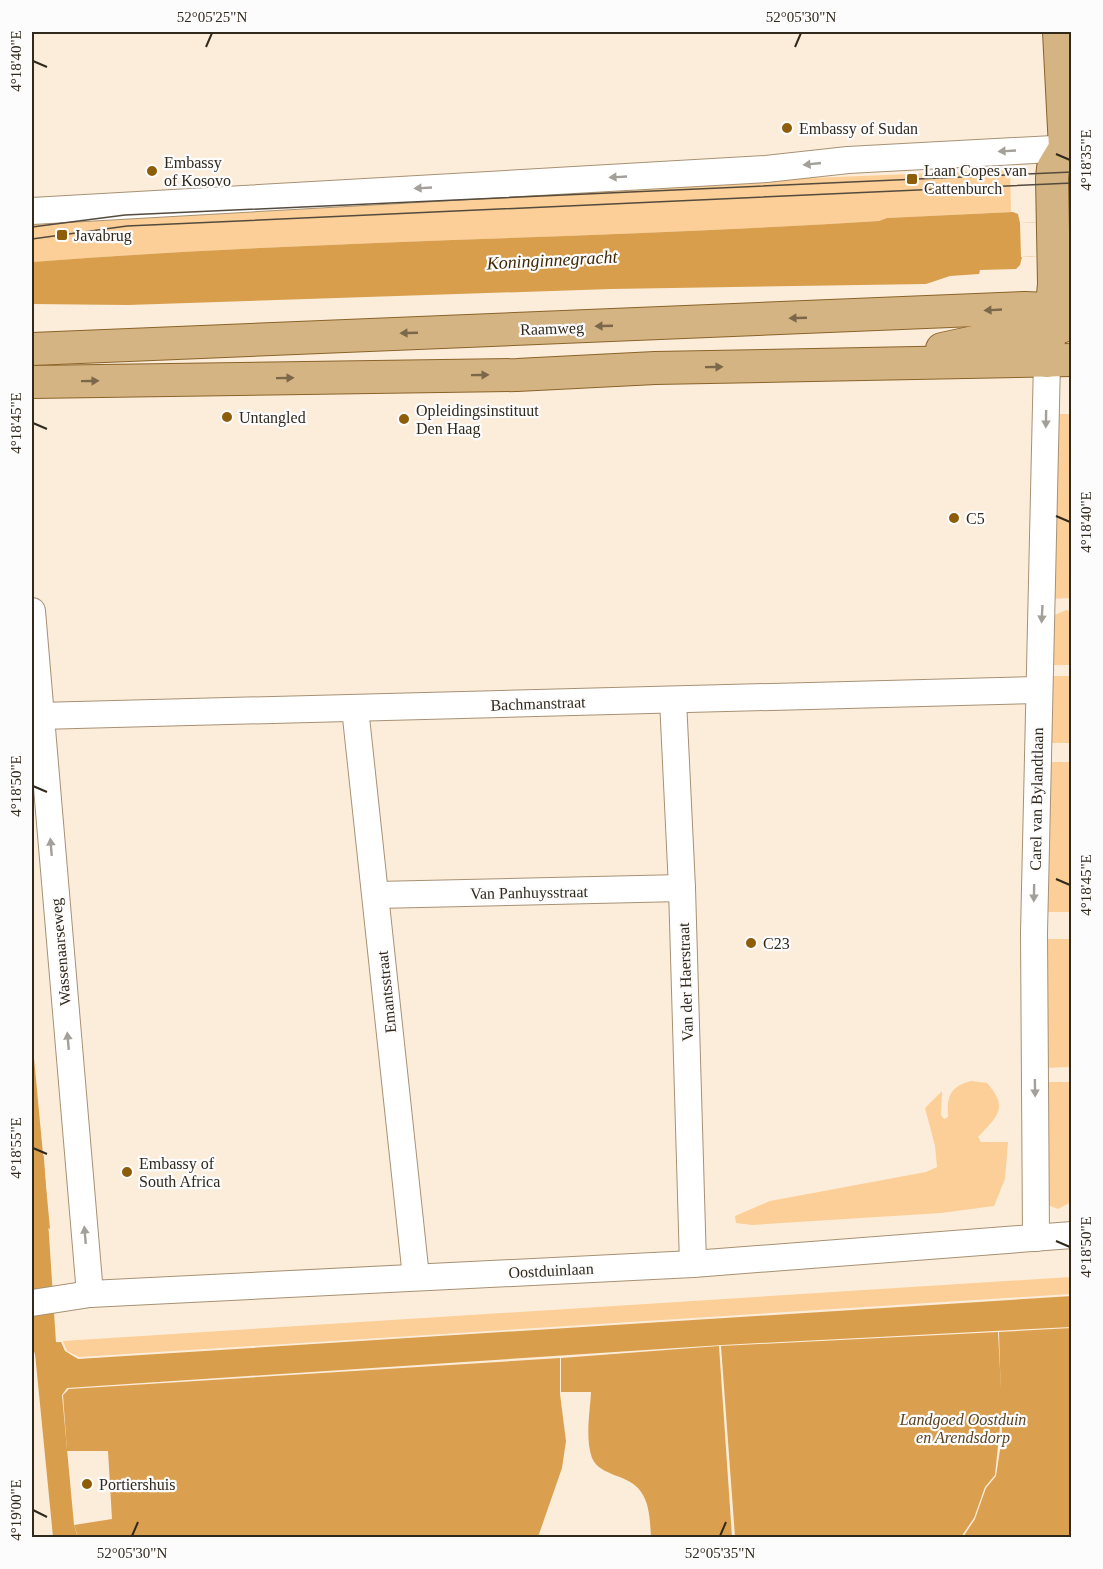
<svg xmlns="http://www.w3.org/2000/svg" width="1103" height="1569" viewBox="0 0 1103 1569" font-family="Georgia,serif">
	<rect width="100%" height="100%" fill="#fceddb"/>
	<g fill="#fbcf97">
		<path d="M1010,170L1011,212L887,218L879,221C597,239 313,240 32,262V222L709,182Z"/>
		<polygon points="1055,414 1071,414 1071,598 1051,599"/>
		<polygon points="1066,610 1071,611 1071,665 1049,665 1050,617"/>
		<polygon points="1049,676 1071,676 1071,743 1047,743"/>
		<polygon points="1047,762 1071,762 1071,912 1044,912"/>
		<polygon points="1044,939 1071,939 1071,1067 1042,1068"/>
		<path d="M971,1081L987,1083C1010,1109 996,1117 978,1137L981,1142H1008L1005,1179L994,1206L941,1213L752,1225L736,1223L735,1216L770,1201L926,1172L937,1167L935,1146L925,1108L942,1091L941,1115L944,1119L948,1117C947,1097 949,1087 971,1081Z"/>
		<polygon points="1042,1082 1071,1082 1071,1202 1058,1209 1040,1202"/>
		<polygon points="1071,1277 1071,1294 79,1357 67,1351 63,1341"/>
	</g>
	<g fill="#dba04f">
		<polygon points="1071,1328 1071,1537 963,1537 975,1519 986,1488 996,1476 1002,1437 999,1332"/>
		<polygon points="998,1332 1002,1407 995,1475 985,1487 974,1518 961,1537 735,1537 721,1346"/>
		<path d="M719,1346L732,1537H651C650,1523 650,1504 641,1492C630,1474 600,1477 592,1458C585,1439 590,1412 591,1392H561V1358Z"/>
		<polygon points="560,1358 560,1394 566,1441 562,1468 538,1537 78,1537 74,1525 112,1519 108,1451 67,1451 63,1395 69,1389"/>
	</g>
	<g fill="#d89e4c">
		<path d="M1013,212L1018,214L1020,223L1071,221V254L1022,257L1020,265L1016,269L980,270L979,274L950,276L926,284L611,289L128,305L32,304V262C313,240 597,239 879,221L887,218Z"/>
		<polygon points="32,1037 50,1229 32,1218"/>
		<polygon points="1072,1296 1071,1327 722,1345 67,1388 62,1395 74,1525 78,1538 53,1537 34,1343 61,1342 65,1351 78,1359"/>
	</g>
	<polygon fill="#fceddb" points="1071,221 1071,254 1021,257 1020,223"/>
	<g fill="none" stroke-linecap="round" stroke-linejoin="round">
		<polyline stroke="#d89e4c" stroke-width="24" points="32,1159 44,1343 54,1374"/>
		<defs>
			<g id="minor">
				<polyline points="32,211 766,169 848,160 1072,148"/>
				<polyline points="32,611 90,1294"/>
				<polyline points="673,700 682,888 693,1264"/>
				<polyline points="355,708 416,1277"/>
				<polyline points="39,716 1037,690"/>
				<polyline points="376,895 682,888"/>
				<polyline points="1036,1238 1034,933 1047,361"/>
				<polyline points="32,1303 90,1294 693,1264 1072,1235"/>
			</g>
			<g id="major">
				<polyline points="32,349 1025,308 1072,310"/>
				<polyline points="942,349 1002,336 1042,333 1069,324"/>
				<polyline points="1047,361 1054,284 1052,178 1053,168 1065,148 1059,32"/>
				<polyline points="32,382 517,375 655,368 1072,360"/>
			</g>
		</defs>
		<use href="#minor" stroke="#a79174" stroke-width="28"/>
		<use href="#major" stroke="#8a6329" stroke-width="34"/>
		<use href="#minor" stroke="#fff" stroke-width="26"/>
		<use href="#major" stroke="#d5b483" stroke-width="32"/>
		<g stroke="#544a3d" stroke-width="1.5">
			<polyline points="32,227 125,215 1072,172"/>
			<polyline points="32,239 127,226 1072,183"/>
		</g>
	</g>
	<defs><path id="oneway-solid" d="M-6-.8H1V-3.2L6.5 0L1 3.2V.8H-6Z" transform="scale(1.5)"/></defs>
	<g fill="#a39f99">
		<use href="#oneway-solid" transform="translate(1007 151) rotate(177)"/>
		<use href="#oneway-solid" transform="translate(812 164) rotate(174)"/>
		<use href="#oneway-solid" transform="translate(618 177) rotate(177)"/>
		<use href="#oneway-solid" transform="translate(423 188) rotate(177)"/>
		<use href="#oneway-solid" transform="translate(1046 419) rotate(91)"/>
		<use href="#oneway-solid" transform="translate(1042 614) rotate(93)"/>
		<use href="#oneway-solid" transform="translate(51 847) rotate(-95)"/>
		<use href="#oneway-solid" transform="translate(1034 893) rotate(91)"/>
		<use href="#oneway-solid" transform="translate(68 1041) rotate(-95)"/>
		<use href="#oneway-solid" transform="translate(1035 1088) rotate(89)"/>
		<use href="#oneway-solid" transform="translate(85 1235) rotate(-95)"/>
	</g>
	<g fill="#7b684b">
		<use href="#oneway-solid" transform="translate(993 310) rotate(177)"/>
		<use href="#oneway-solid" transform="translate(798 318) rotate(178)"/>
		<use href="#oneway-solid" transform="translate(604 326) rotate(178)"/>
		<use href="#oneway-solid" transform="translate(409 333) rotate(178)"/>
		<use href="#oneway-solid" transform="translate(714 367) rotate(-1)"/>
		<use href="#oneway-solid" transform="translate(480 375) rotate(-1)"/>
		<use href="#oneway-solid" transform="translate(285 378) rotate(-1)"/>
		<use href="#oneway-solid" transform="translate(90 381) rotate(-1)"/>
	</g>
	<path fill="none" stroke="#32291d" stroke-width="2" d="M206,47L212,33M795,47L801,33M33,61L47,67M1056,154L1070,160M33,423L47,429M1056,516L1070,522M33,786L47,792M1056,879L1070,885M33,1148L47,1154M1056,1241L1070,1247M33,1510L47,1517M132,1536L138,1522M720,1536L726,1522"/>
	<g fill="#8e5d07" stroke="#fcfcfc" stroke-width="2">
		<circle cx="787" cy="128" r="6"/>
		<circle cx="152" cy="171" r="6"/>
		<rect x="906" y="173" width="12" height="12" rx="3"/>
		<rect x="56" y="229" width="12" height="12" rx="3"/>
		<circle cx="227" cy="417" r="6"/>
		<circle cx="404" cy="419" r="6"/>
		<circle cx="954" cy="518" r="6"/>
		<circle cx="751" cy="943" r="6"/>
		<circle cx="127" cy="1172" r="6"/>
		<circle cx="87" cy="1484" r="6"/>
	</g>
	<g text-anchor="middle" stroke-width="4.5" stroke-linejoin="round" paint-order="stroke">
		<g font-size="16" fill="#32291d" stroke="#fcfcfc" text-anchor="start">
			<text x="799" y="134">Embassy of Sudan</text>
			<text x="164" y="168">Embassy<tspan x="164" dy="18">of Kosovo</tspan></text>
			<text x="924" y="176">Laan Copes van<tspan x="924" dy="18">Cattenburch</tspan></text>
			<text x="74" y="241">Javabrug</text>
			<text x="416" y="416">Opleidingsinstituut<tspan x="416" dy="18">Den Haag</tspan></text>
			<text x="239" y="423">Untangled</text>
			<text x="966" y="524">C5</text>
			<text x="763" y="949">C23</text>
			<text x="139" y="1169">Embassy of<tspan x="139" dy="18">South Africa</tspan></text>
			<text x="99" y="1490">Portiershuis</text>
		</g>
		<g font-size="16" fill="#32291d" stroke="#fcfcfc">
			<text transform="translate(552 328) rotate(-2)" y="6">Raamweg</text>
			<text transform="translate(538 703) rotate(-2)" y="6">Bachmanstraat</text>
			<text transform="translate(1036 799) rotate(-89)" y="6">Carel van Bylandtlaan</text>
			<text transform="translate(529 892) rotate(-1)" y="6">Van Panhuysstraat</text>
			<text transform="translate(60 952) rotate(-95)" y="6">Wassenaarseweg</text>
			<text transform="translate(685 982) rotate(-92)" y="6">Van der Haerstraat</text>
			<text transform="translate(386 992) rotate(-96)" y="6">Emantsstraat</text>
			<text transform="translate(551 1270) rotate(-3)" y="6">Oostduinlaan</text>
		</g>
		<g font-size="16" font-style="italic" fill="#5b4220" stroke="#fcfcfc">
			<text x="963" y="1425">Landgoed Oostduin<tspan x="963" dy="18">en Arendsdorp</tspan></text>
		</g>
		<g font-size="18" font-style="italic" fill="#402904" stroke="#fcfcfc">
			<text transform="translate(552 260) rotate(-3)" y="6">Koninginnegracht</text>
		</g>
	</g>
	<rect width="1103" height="1569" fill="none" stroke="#fcfcfc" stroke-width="66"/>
	<rect x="33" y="33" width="1037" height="1503" fill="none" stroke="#32291d" stroke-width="2"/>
	<g font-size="15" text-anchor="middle" fill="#32291d">
		<text x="212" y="22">52°05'25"N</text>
		<text x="801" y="22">52°05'30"N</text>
		<text transform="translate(16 61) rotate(-90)" y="5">4°18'40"E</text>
		<text transform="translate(1086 160) rotate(-90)" y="5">4°18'35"E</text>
		<text transform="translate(16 423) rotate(-90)" y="5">4°18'45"E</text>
		<text transform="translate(1086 522) rotate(-90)" y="5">4°18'40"E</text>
		<text transform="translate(16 786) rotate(-90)" y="5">4°18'50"E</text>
		<text transform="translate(1086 885) rotate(-90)" y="5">4°18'45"E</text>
		<text transform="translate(16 1148) rotate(-90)" y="5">4°18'55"E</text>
		<text transform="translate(1086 1247) rotate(-90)" y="5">4°18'50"E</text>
		<text transform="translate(16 1510) rotate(-90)" y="5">4°19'00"E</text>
		<text x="132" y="1558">52°05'30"N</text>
		<text x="720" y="1558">52°05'35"N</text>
	</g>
</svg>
